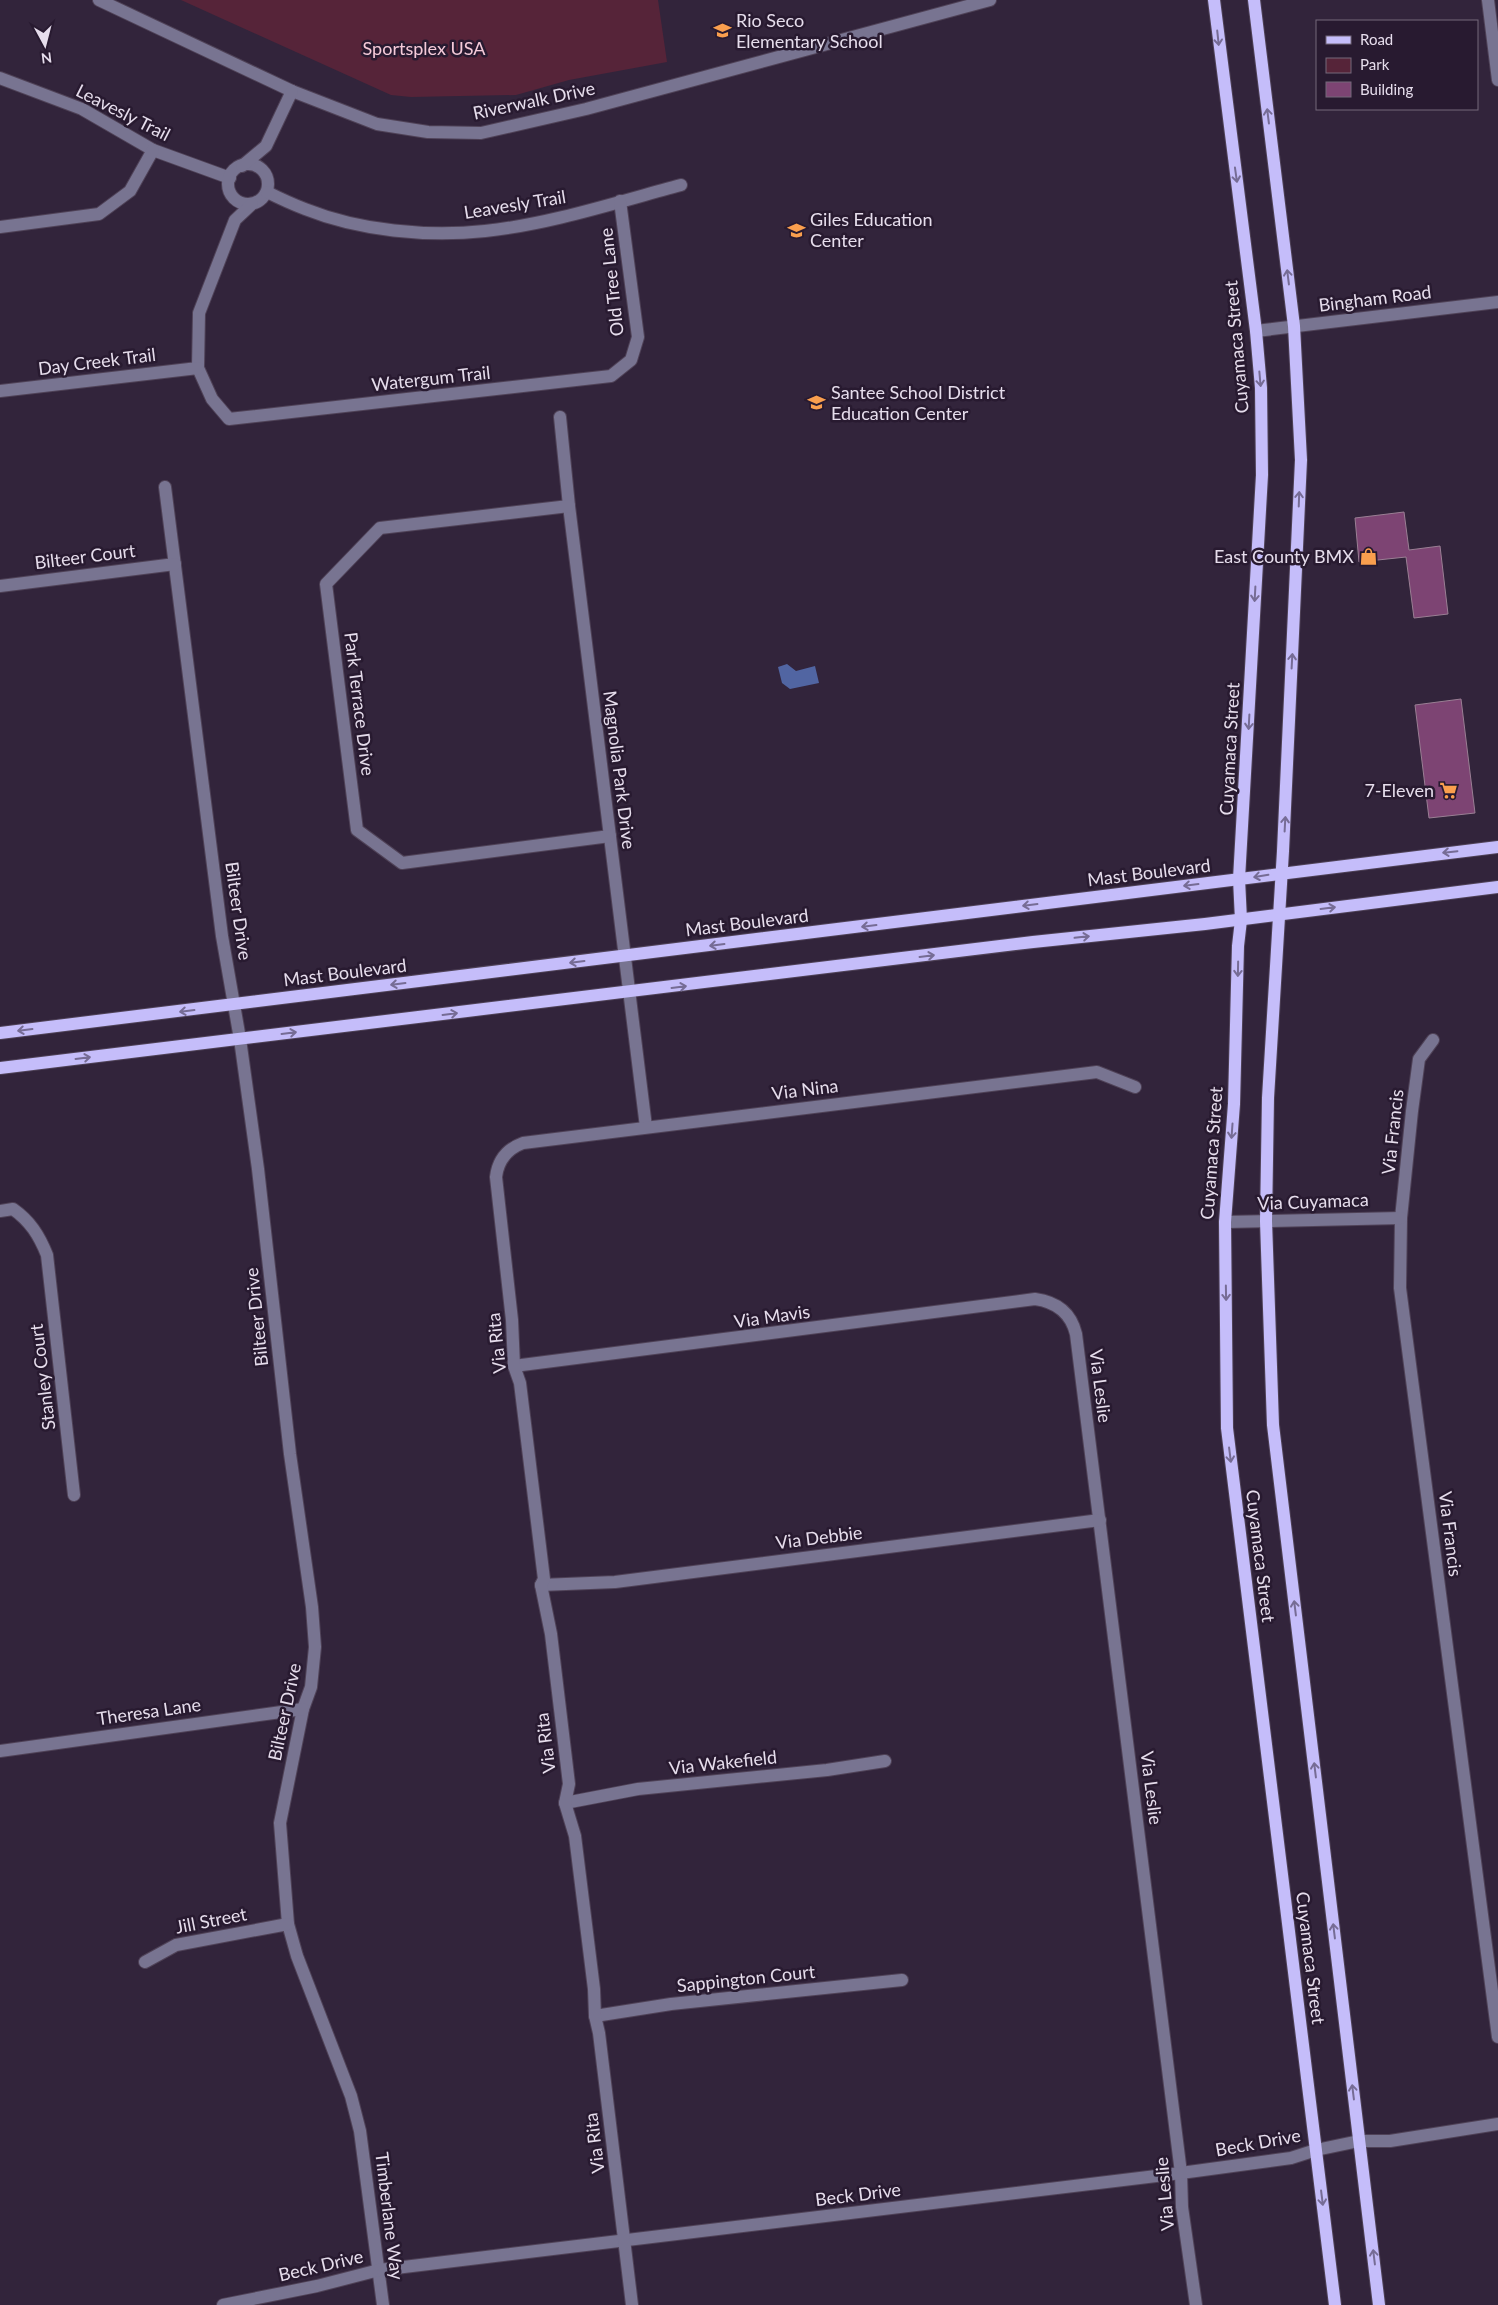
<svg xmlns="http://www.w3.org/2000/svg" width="1498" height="2305" viewBox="0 0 1498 2305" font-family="Lato,sans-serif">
	<rect width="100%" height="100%" fill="#32243b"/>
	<polygon fill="#562439" points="181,0 658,0 667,62 569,80 516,95 411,97 391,95"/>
	<polygon fill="#5165a2" points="787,664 796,671 815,666 819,683 790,689 782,683 778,667"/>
	<g fill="#7d4473" stroke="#9a7f94">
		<polygon points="1404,512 1409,550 1440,546 1448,614 1414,618 1406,557 1359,562 1355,518"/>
		<polygon points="1461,699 1475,813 1429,818 1415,705"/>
	</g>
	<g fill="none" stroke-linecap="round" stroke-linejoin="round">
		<defs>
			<g id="minor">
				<polyline points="99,0 292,91 377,124 428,132 481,133 586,109 990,0"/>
				<polyline points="1488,0 1498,80"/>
				<polyline points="0,78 82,109 153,150 230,178"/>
				<circle cx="248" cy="184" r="20"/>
				<polyline points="242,166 266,146 292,91"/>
				<path d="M267,192C279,198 292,204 305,209C360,231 427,237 485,231C551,224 617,202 681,185"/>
				<polyline points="252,204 235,220 199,313 198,368 212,399 229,419 611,376 631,360 638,337 620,201"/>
				<polyline points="0,227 99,214 130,191 153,150"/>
				<polyline points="1256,331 1498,302"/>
				<polyline points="0,391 198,368"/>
				<polyline points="560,417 569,506 646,1127"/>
				<polyline points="165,487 222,936 240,1039 258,1169 290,1454 312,1607 315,1647 311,1687 303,1709 280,1823 288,1924 297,1956 351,2096 360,2131 383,2305"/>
				<polyline points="569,506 380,528 326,584 357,830 402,863 610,836"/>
				<polyline points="0,586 175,564"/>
				<polyline points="1433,1040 1419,1059 1412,1111 1401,1218 1400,1288 1498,2037"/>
				<path d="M0,1211L13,1209C30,1221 39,1235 47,1255L74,1495"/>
				<polyline points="1225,1222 1401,1218"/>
				<path d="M514,1366L1035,1299C1057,1302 1071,1313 1076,1334L1181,2173L1182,2207L1196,2305"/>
				<polyline points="541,1585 615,1582 1100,1520"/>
				<polyline points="0,1751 303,1709"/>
				<polyline points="565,1803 638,1789 827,1770 885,1761"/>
				<polyline points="145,1962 176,1945 288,1924"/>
				<polyline points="595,2016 671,2004 902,1980"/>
				<polyline points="223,2305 317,2286 379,2270 1181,2173 1291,2158 1316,2150 1359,2141 1390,2141 1498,2124"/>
				<path d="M632,2305L599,2033L595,2016L594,1989L575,1836L565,1803L569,1784L551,1634L541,1585L544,1579L520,1383L514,1366L512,1320L496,1177C498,1160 507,1149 523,1143L1097,1072L1135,1087"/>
			</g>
			<g id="major">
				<polyline points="1214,0 1256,331 1261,388 1262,475 1239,879 1241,920 1238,946 1234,1104 1225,1222 1227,1428 1335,2305"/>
				<polyline points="1254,0 1294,326 1301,460 1283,851 1268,1098 1266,1221 1273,1425 1379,2305"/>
				<polyline points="0,1033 1498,847"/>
				<polyline points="0,1068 1033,942 1205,924 1498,887"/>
			</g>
		</defs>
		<use href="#minor" stroke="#4f4257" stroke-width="14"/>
		<use href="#major" stroke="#4f4257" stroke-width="14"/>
		<use href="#minor" stroke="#787491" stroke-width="12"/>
		<use href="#major" stroke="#c5bdfa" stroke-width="12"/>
	</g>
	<defs><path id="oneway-shaft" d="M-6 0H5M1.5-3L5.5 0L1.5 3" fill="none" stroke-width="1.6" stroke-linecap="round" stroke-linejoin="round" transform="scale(1.25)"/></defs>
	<g stroke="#766c95">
		<use href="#oneway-shaft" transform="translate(1218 38) rotate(84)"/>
		<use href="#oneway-shaft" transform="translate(1268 116) rotate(-97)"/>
		<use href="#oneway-shaft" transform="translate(1236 175) rotate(82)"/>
		<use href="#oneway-shaft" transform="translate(1288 277) rotate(-97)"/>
		<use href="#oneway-shaft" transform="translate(1260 379) rotate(85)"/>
		<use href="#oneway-shaft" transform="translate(1299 499) rotate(-88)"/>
		<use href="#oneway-shaft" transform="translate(1255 594) rotate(93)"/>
		<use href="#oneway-shaft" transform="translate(1292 661) rotate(-87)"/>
		<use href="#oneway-shaft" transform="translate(1249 722) rotate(93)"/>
		<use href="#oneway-shaft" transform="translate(1285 824) rotate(-87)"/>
		<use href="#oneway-shaft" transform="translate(1450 852) rotate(174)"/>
		<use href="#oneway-shaft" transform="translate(1261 876) rotate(171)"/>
		<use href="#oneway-shaft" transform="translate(1191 885) rotate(173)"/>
		<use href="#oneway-shaft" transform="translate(1030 905) rotate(173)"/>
		<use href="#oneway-shaft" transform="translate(1328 908) rotate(-7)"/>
		<use href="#oneway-shaft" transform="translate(869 926) rotate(173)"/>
		<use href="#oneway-shaft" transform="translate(1082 937) rotate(-6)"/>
		<use href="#oneway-shaft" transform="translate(717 945) rotate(173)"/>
		<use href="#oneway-shaft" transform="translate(927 956) rotate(-7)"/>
		<use href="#oneway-shaft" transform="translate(577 962) rotate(173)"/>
		<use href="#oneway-shaft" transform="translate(1238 969) rotate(91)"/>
		<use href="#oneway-shaft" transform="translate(398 984) rotate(173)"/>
		<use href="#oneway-shaft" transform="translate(679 987) rotate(-7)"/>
		<use href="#oneway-shaft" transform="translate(187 1011) rotate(173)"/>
		<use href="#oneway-shaft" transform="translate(450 1014) rotate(-7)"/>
		<use href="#oneway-shaft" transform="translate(25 1030) rotate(173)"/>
		<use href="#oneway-shaft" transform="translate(289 1033) rotate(-7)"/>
		<use href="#oneway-shaft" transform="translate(83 1058) rotate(-7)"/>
		<use href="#oneway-shaft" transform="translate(1232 1131) rotate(94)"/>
		<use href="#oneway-shaft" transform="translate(1226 1293) rotate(89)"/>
		<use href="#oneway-shaft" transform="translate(1230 1455) rotate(83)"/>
		<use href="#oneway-shaft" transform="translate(1295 1608) rotate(-97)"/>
		<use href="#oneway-shaft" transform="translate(1315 1770) rotate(-97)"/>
		<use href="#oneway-shaft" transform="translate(1334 1931) rotate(-97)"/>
		<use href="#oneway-shaft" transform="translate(1353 2092) rotate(-97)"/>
		<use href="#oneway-shaft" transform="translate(1322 2198) rotate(83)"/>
		<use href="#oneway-shaft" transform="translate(1374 2257) rotate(-97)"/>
	</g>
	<defs>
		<symbol id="school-bare" viewBox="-9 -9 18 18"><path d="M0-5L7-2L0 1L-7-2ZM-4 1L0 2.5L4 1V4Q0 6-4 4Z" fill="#fa9f4e" stroke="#281a30" stroke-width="2.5" paint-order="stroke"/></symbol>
		<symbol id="shop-bare" viewBox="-9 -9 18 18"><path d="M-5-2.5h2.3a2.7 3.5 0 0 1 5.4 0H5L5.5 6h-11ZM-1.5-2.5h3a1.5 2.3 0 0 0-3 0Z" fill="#fa9f4e" stroke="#281a30" stroke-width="2.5" paint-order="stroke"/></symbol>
		<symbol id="supermarket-bare" viewBox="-9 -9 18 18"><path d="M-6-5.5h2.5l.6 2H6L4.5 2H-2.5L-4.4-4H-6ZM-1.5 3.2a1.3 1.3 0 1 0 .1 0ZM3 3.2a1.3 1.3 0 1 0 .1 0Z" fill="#fa9f4e" stroke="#281a30" stroke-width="2.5" paint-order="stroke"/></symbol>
	</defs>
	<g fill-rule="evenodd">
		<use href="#school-bare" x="710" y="18" width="25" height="25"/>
		<use href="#school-bare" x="784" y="218" width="25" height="25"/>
		<use href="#school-bare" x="804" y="390" width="25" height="25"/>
		<use href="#shop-bare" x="1356" y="544" width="25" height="25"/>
		<use href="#supermarket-bare" x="1436" y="778" width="25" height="25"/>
	</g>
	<g text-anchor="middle" stroke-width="5" stroke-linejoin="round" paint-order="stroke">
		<g font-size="18" fill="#e6ddec" stroke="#281a30" text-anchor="start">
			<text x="736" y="27">Rio Seco<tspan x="736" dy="21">Elementary School</tspan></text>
			<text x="810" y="226">Giles Education<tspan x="810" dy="21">Center</tspan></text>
			<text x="831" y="399">Santee School District<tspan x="831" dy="21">Education Center</tspan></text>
			<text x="1354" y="563" text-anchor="end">East County BMX</text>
			<text x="1434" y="797" text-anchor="end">7-Eleven</text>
		</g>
		<g font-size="18" fill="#f5cad9" stroke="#281a30">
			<text x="424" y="55">Sportsplex USA</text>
		</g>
		<g font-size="18" fill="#e6ddec" stroke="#281a30">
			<text transform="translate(534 101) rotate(-12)" y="6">Riverwalk Drive</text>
			<text transform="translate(123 113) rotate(27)" y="6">Leavesly Trail</text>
			<text transform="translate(515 205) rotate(-9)" y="6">Leavesly Trail</text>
			<text transform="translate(612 282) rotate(-96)" y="6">Old Tree Lane</text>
			<text transform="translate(1375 299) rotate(-7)" y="6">Bingham Road</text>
			<text transform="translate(1237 347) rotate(-95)" y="6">Cuyamaca Street</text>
			<text transform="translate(97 362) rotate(-7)" y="6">Day Creek Trail</text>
			<text transform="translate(431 379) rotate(-6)" y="6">Watergum Trail</text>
			<text transform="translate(85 557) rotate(-7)" y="6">Bilteer Court</text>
			<text transform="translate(359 704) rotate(83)" y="6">Park Terrace Drive</text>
			<text transform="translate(1230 749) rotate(-87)" y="6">Cuyamaca Street</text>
			<text transform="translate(619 770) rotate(83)" y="6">Magnolia Park Drive</text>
			<text transform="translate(1149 873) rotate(-7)" y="6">Mast Boulevard</text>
			<text transform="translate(238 911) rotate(82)" y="6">Bilteer Drive</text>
			<text transform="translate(747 923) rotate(-7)" y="6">Mast Boulevard</text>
			<text transform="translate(345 973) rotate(-7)" y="6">Mast Boulevard</text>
			<text transform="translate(805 1090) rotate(-7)" y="6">Via Nina</text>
			<text transform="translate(1393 1132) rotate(-84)" y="6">Via Francis</text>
			<text transform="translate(1212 1153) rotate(-86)" y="6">Cuyamaca Street</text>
			<text transform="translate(1313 1202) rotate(-2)" y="6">Via Cuyamaca</text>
			<text transform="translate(257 1317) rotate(-96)" y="6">Bilteer Drive</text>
			<text transform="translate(772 1317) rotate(-8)" y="6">Via Mavis</text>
			<text transform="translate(497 1343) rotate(-96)" y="6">Via Rita</text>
			<text transform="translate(43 1377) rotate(-97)" y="6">Stanley Court</text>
			<text transform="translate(1100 1386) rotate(83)" y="6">Via Leslie</text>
			<text transform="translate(1450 1534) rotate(83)" y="6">Via Francis</text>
			<text transform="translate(819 1538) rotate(-7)" y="6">Via Debbie</text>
			<text transform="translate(1260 1556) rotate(83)" y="6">Cuyamaca Street</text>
			<text transform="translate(149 1712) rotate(-8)" y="6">Theresa Lane</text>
			<text transform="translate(285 1712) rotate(-78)" y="6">Bilteer Drive</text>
			<text transform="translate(546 1743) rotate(-97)" y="6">Via Rita</text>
			<text transform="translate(723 1763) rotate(-6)" y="6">Via Wakefield</text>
			<text transform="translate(1151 1788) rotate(83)" y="6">Via Leslie</text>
			<text transform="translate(211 1921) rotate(-11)" y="6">Jill Street</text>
			<text transform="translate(1310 1958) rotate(83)" y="6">Cuyamaca Street</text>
			<text transform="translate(746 1979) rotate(-6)" y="6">Sappington Court</text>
			<text transform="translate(595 2143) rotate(-97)" y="6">Via Rita</text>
			<text transform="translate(1258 2143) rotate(-10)" y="6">Beck Drive</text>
			<text transform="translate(1165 2194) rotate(-95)" y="6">Via Leslie</text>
			<text transform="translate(858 2195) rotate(-7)" y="6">Beck Drive</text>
			<text transform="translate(389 2216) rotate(83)" y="6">Timberlane Way</text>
			<text transform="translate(321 2266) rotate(-13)" y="6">Beck Drive</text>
		</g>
	</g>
	<rect x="1316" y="20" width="162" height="90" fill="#281a30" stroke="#74687b"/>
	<rect x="1326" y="36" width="25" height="8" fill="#c5bdfa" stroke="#74687b"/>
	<text x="1360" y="45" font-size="15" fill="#e6ddec">Road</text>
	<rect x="1326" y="58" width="25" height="15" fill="#562439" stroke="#74687b"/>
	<text x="1360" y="70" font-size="15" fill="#e6ddec">Park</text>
	<rect x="1326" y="82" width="25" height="15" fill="#7d4473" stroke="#74687b"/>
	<text x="1360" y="95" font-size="15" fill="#e6ddec">Building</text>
	<g transform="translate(45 45) rotate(173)" stroke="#281a30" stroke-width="4" paint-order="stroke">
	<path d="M0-4L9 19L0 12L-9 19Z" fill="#e6ddec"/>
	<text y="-8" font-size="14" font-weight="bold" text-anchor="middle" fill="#e6ddec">N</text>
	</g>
</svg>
